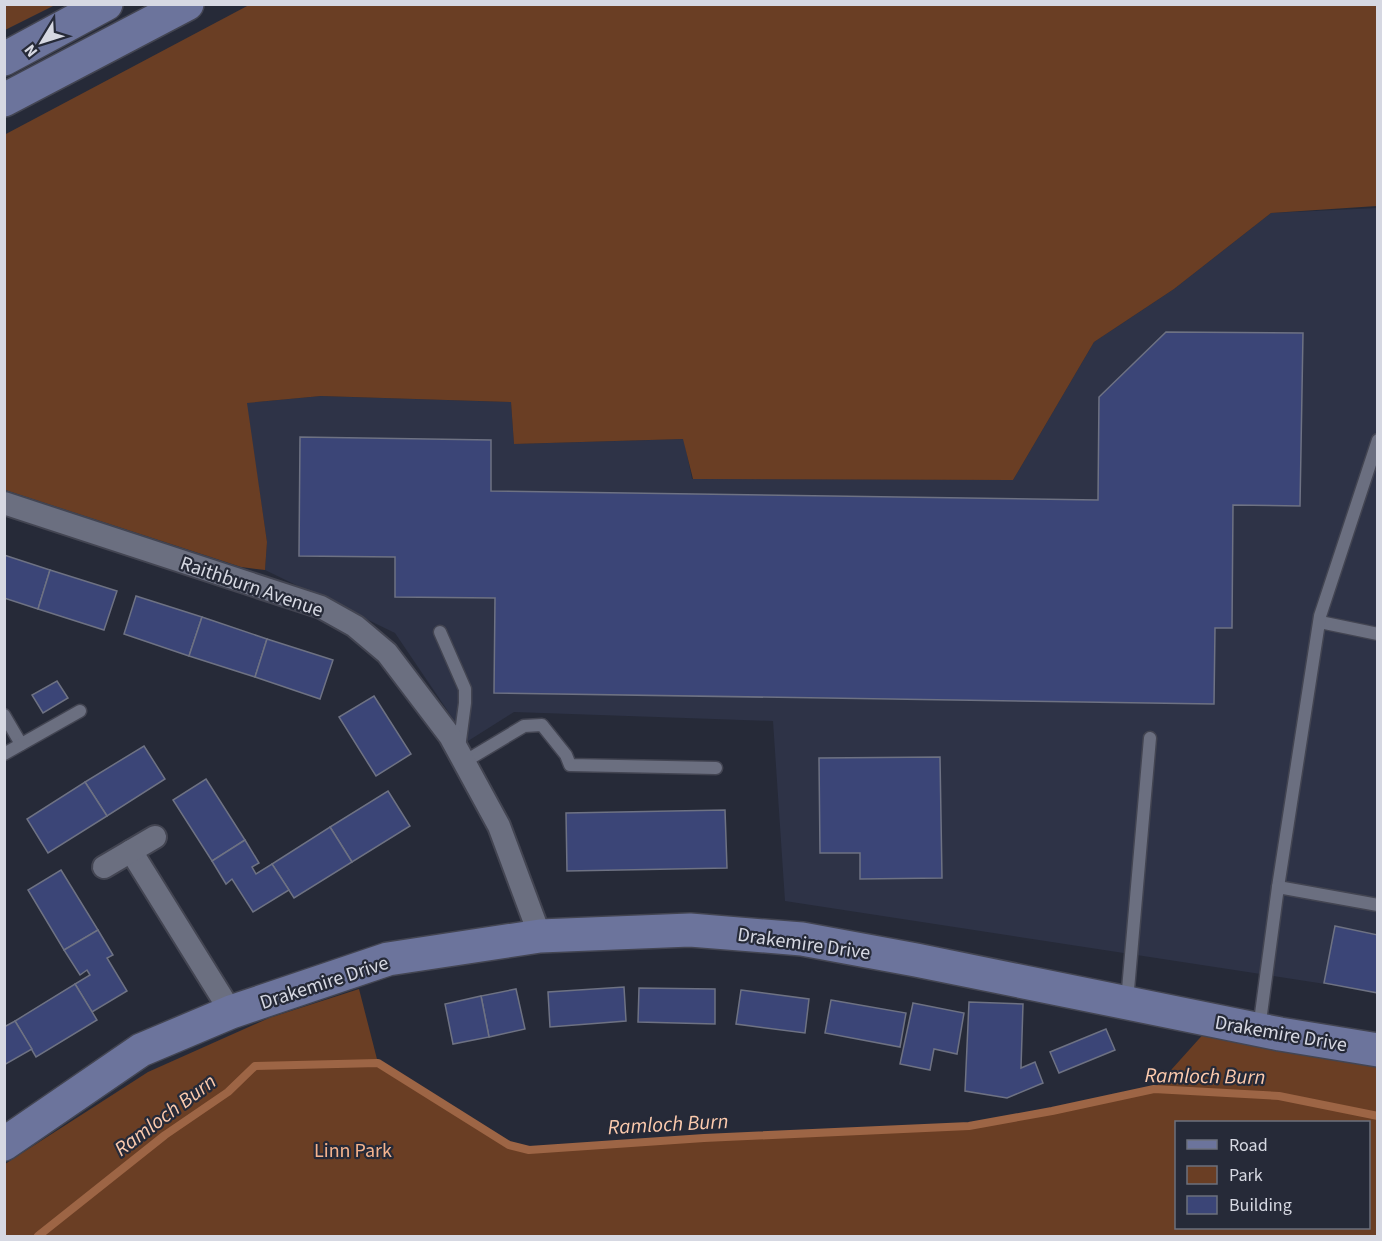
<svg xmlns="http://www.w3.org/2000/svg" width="1382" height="1241" viewBox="0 0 1382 1241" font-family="'Source Sans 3',sans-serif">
	<rect width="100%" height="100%" fill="#262a38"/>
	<polygon fill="#2e3347" points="1377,208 1377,992 785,901 773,721 514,712 468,741 395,633 265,570 267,542 246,403 321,396 511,402 514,444 684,439 692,479 1013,480 1094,342 1174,289 1271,213"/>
	<g fill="#6a3e24" fill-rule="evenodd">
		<polygon points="5,4 55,4 55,5 5,30"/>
		<polygon points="249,5 1377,5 1377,206 1271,213 1174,289 1094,342 1013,480 693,479 683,439 514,444 511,402 321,396 247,403 267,542 265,570 241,567 5,490 4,135"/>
		<path d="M359,989L378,1063L509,1145L529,1150L969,1126L1052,1111L1154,1089L1207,1030L1377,1063V1236H5V1164L148,1072L269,1018ZM1176,1122H1368V1228H1176Z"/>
	</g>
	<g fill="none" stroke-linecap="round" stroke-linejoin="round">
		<polyline stroke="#9d6545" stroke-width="8" points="38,1236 165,1135 228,1092 255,1066 378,1063 509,1145 529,1150 704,1138 969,1126 1052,1111 1154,1089 1279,1096 1378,1116"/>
	</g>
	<g fill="#3b4577" stroke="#6e7283" stroke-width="1.5">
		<polygon points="1166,332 1303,333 1300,506 1233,505 1232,628 1215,628 1214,704 494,693 495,598 395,597 395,557 299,556 300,437 491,440 491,491 1098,500 1099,397"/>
		<polygon points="4,555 50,570 38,609 4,598"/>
		<polygon points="50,570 117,591 104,630 38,609"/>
		<polygon points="136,596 202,617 189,656 124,634"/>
		<polygon points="202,617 267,639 255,677 189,656"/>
		<polygon points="267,639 333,660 320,699 255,677"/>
		<polygon points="57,681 68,698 43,713 32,695"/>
		<polygon points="374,696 411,754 376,776 339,717"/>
		<polygon points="144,746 165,779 107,816 85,782"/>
		<polygon points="940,757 942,878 860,879 860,853 820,853 819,758"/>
		<polygon points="206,779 245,840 212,861 173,800"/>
		<polygon points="85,782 107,816 48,853 27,819"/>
		<polygon points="388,791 410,826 352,862 330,827"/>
		<polygon points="725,810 727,868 567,871 566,813"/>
		<polygon points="330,827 352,862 294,898 272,864"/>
		<polygon points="245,840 259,863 252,867 256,874 272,864 289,890 253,912 232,879 226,884 212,861"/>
		<polygon points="61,870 98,930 64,950 28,890"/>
		<polygon points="1335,926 1378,935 1378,993 1324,983"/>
		<polygon points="98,930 113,955 107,958 127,991 92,1012 75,984 90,975 87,970 80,975 64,950"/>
		<polygon points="75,984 97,1020 36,1057 15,1021"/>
		<polygon points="624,987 626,1021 550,1027 548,992"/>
		<polygon points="639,988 715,989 715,1024 638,1022"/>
		<polygon points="516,989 525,1029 489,1037 481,996"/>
		<polygon points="741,990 809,999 805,1033 736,1024"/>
		<polygon points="481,996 489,1037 453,1044 445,1004"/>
		<polygon points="831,1000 906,1013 900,1047 825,1033"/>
		<polygon points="969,1002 1023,1004 1021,1068 1035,1062 1043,1083 1007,1098 965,1091"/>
		<polygon points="913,1003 964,1013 957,1054 934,1049 930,1070 900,1064"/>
		<polygon points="15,1021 32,1049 4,1065 4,1027"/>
		<polygon points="1106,1029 1115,1050 1059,1073 1050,1052"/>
	</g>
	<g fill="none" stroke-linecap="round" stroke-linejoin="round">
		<defs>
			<g id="lane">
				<polyline points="1320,622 1378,634"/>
				<polyline points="440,632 465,689 465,703 459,748"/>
				<polyline points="4,715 21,744"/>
				<polyline points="4,754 80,711"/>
				<polyline points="464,762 524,726 542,725 566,755 570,765 716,768"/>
				<polyline points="1278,887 1320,616 1378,440"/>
				<polyline points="1127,1001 1150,738"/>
				<polyline points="1259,1029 1278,887 1378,905"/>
			</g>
			<g id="street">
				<polyline points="4,503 321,607 355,626 387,653 450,736 499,826 540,936"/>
				<polyline points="131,851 231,1012"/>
				<polyline points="104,867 155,837"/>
			</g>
			<g id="secondary">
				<polyline points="4,59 106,4"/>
				<polyline points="4,100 187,4"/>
				<polyline points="4,1144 141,1050 231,1012 388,959 540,936 690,930 802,939 916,960 1280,1034 1378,1050"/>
			</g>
		</defs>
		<use href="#lane" stroke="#434552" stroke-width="15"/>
		<use href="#street" stroke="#434552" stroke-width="26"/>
		<use href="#secondary" stroke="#434552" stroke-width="36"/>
		<use href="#lane" stroke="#6b6f80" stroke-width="12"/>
		<use href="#street" stroke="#6b6f80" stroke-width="22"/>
		<use href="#secondary" stroke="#6c749c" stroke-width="33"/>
	</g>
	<g text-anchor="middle" stroke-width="4.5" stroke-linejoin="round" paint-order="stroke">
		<g font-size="20" fill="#d6d8e2" stroke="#262a38">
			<text transform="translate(252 586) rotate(19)" y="7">Raithburn Avenue</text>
			<text transform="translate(804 943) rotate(8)" y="7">Drakemire Drive</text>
			<text transform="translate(324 982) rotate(-18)" y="7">Drakemire Drive</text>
			<text transform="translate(1281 1033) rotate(10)" y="7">Drakemire Drive</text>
		</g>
		<g font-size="20" fill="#f6b48e" stroke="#262a38">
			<text x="353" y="1157">Linn Park</text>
		</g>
		<g font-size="21" font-style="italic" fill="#fdcbae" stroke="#262a38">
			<text transform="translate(1205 1076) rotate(1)" y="7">Ramloch Burn</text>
			<text transform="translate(165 1115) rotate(-37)" y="7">Ramloch Burn</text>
			<text transform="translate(668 1124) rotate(-3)" y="7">Ramloch Burn</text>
		</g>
	</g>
	<rect width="1382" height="1241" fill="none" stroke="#d6d8e2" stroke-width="12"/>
	<rect x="1175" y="1121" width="195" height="108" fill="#262a38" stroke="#6c707c" stroke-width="1.5"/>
	<rect x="1187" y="1140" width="30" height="9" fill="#6c749c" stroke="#6c707c" stroke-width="1.5"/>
	<text x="1229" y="1151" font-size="18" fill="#d6d8e2">Road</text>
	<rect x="1187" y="1166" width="30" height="18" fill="#6a3e24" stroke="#6c707c" stroke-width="1.5"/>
	<text x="1229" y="1181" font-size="18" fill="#d6d8e2">Park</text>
	<rect x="1187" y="1196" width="30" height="18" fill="#3b4577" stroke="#6c707c" stroke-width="1.5"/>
	<text x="1229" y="1211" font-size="18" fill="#d6d8e2">Building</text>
	<g transform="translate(42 42) rotate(232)" stroke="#262a38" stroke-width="4.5" paint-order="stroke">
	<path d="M0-4.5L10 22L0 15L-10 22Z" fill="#d6d8e2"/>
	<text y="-9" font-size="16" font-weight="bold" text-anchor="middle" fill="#d6d8e2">N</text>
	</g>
</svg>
